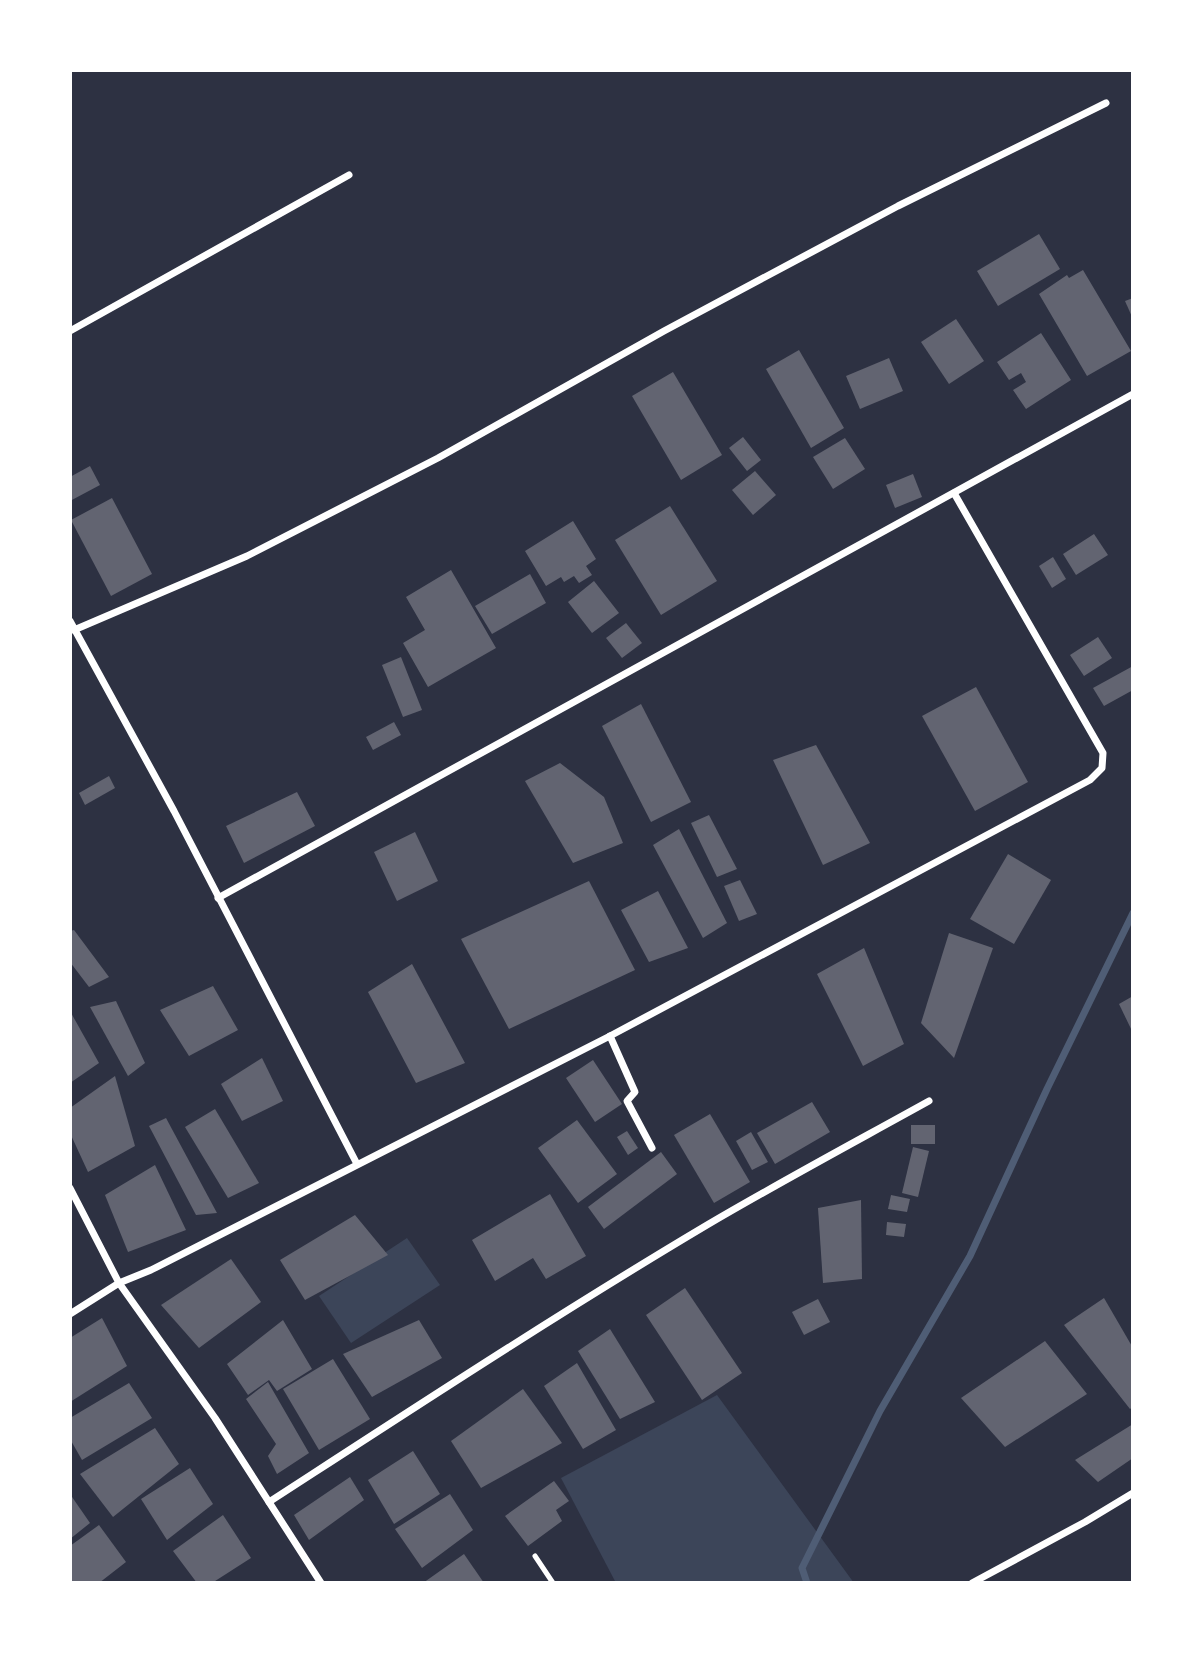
<svg xmlns="http://www.w3.org/2000/svg" width="1203" height="1653" viewBox="0 0 1203 1653" font-family="Roboto,sans-serif">
	<rect width="100%" height="100%" fill="#2d3142"/>
	<g fill="#3c4559">
		<polygon points="407,1238 440,1285 351,1343 319,1296"/>
		<polygon points="717,1395 854,1583 616,1583 561,1478"/>
	</g>
	<g fill="none" stroke-linecap="round" stroke-linejoin="round">
		<polyline stroke="#4f5d75" stroke-width="7" points="807,1583 802,1568 880,1411 970,1256 1047,1089 1133,913"/>
	</g>
	<g fill="#626471">
		<polygon points="1039,234 1060,269 998,306 977,271"/>
		<polygon points="1083,270 1131,351 1087,376 1039,294 1067,275 1069,278"/>
		<polygon points="1133,298 1133,319 1125,301"/>
		<polygon points="956,319 984,361 949,384 921,342"/>
		<polygon points="1041,333 1071,380 1026,409 1013,390 1026,382 1021,373 1009,380 997,362"/>
		<polygon points="799,350 844,428 811,448 766,369"/>
		<polygon points="889,358 903,391 860,409 846,376"/>
		<polygon points="673,372 722,455 681,480 632,396"/>
		<polygon points="743,437 761,460 747,471 729,448"/>
		<polygon points="845,438 865,469 833,489 813,457"/>
		<polygon points="90,466 100,485 70,501 70,477"/>
		<polygon points="755,471 776,495 753,515 732,490"/>
		<polygon points="913,474 922,497 895,508 886,485"/>
		<polygon points="112,498 152,574 111,596 71,520"/>
		<polygon points="670,506 717,581 661,615 615,540"/>
		<polygon points="573,521 596,559 586,566 592,575 579,583 574,576 564,582 561,577 546,586 525,551"/>
		<polygon points="1094,534 1108,555 1076,575 1063,554"/>
		<polygon points="1053,557 1066,579 1052,588 1039,566"/>
		<polygon points="451,570 496,648 428,687 403,643 425,630 406,597"/>
		<polygon points="530,574 546,603 492,634 475,606"/>
		<polygon points="594,581 619,613 592,633 568,602"/>
		<polygon points="626,623 642,643 622,658 606,638"/>
		<polygon points="1098,637 1112,658 1084,676 1070,655"/>
		<polygon points="401,657 422,710 403,717 382,665"/>
		<polygon points="1133,666 1133,690 1104,706 1093,688"/>
		<polygon points="976,687 1028,782 975,811 922,716"/>
		<polygon points="641,704 691,802 651,822 602,726"/>
		<polygon points="394,722 401,735 373,750 366,737"/>
		<polygon points="816,745 870,843 823,865 773,760"/>
		<polygon points="560,763 604,797 623,843 573,863 525,781"/>
		<polygon points="109,776 115,788 85,805 79,793"/>
		<polygon points="297,792 315,826 244,863 226,826"/>
		<polygon points="709,815 737,869 717,877 691,823"/>
		<polygon points="679,829 727,923 703,938 653,845"/>
		<polygon points="415,832 438,881 397,901 374,852"/>
		<polygon points="1008,854 1051,880 1014,944 970,919"/>
		<polygon points="740,880 757,914 739,921 724,886"/>
		<polygon points="589,881 635,970 509,1029 461,939"/>
		<polygon points="658,891 688,948 649,962 621,910"/>
		<polygon points="74,930 109,977 89,987 70,962 70,931"/>
		<polygon points="949,933 993,948 954,1058 921,1023"/>
		<polygon points="864,948 904,1044 863,1066 817,974"/>
		<polygon points="412,964 465,1063 416,1083 368,992"/>
		<polygon points="213,986 238,1030 189,1056 160,1010"/>
		<polygon points="1133,996 1133,1033 1119,1004"/>
		<polygon points="116,1001 145,1063 128,1076 90,1007"/>
		<polygon points="70,1011 99,1063 70,1083"/>
		<polygon points="262,1058 283,1101 242,1121 221,1084"/>
		<polygon points="593,1060 622,1104 595,1122 566,1078"/>
		<polygon points="115,1076 135,1146 88,1172 70,1133 70,1108"/>
		<polygon points="812,1102 830,1132 775,1164 757,1133"/>
		<polygon points="215,1109 259,1183 228,1198 185,1127"/>
		<polygon points="710,1114 750,1182 714,1203 674,1135"/>
		<polygon points="166,1118 217,1213 196,1215 149,1126"/>
		<polygon points="577,1120 617,1174 578,1203 538,1148"/>
		<rect x="911" y="1125" width="24" height="19"/>
		<polygon points="627,1131 638,1148 628,1155 617,1137"/>
		<polygon points="751,1132 768,1162 752,1170 736,1141"/>
		<polygon points="913,1147 929,1151 918,1197 902,1193"/>
		<polygon points="661,1152 677,1174 604,1229 588,1207"/>
		<polygon points="155,1165 186,1230 128,1252 105,1195"/>
		<polygon points="550,1194 586,1256 546,1279 533,1258 495,1281 472,1240"/>
		<polygon points="891,1195 910,1199 907,1212 888,1209"/>
		<polygon points="861,1200 862,1279 823,1283 818,1208"/>
		<polygon points="355,1215 388,1255 305,1300 280,1260"/>
		<polygon points="887,1222 906,1224 904,1237 886,1235"/>
		<polygon points="231,1259 261,1302 199,1348 161,1305"/>
		<polygon points="685,1288 742,1373 702,1400 646,1315"/>
		<polygon points="1104,1298 1133,1348 1133,1407 1130,1409 1064,1325"/>
		<polygon points="818,1299 830,1322 804,1335 792,1312"/>
		<polygon points="102,1318 127,1366 70,1402 70,1338"/>
		<polygon points="283,1320 312,1369 277,1391 269,1380 248,1395 227,1364"/>
		<polygon points="419,1320 442,1358 372,1397 343,1354"/>
		<polygon points="610,1329 655,1402 620,1419 578,1351"/>
		<polygon points="1045,1341 1087,1394 1005,1447 961,1398"/>
		<polygon points="333,1359 370,1419 319,1450 283,1389"/>
		<polygon points="577,1363 616,1430 583,1449 544,1386"/>
		<polygon points="268,1382 309,1453 277,1474 268,1456 276,1444 246,1399"/>
		<polygon points="129,1383 152,1418 82,1460 70,1439 70,1418"/>
		<polygon points="523,1389 562,1443 481,1488 451,1441"/>
		<polygon points="1133,1424 1133,1458 1098,1482 1075,1460"/>
		<polygon points="155,1428 179,1464 113,1517 80,1474"/>
		<polygon points="413,1451 440,1494 394,1524 368,1480"/>
		<polygon points="190,1468 213,1504 167,1540 141,1499"/>
		<polygon points="350,1477 364,1500 309,1540 294,1515"/>
		<polygon points="554,1481 569,1501 556,1510 562,1521 528,1546 505,1516"/>
		<polygon points="70,1494 90,1523 70,1539"/>
		<polygon points="450,1494 473,1530 422,1568 395,1529"/>
		<polygon points="223,1515 251,1558 212,1583 197,1583 173,1551"/>
		<polygon points="99,1525 126,1562 99,1583 70,1583 70,1546"/>
		<polygon points="464,1554 484,1583 423,1583"/>
	</g>
	<g fill="none" stroke-linecap="round" stroke-linejoin="round">
		<polyline stroke="#fff" stroke-width="5" points="535,1556 553,1583"/>
		<g stroke="#fff" stroke-width="7">
			<polyline points="70,331 349,175"/>
			<polyline points="70,621 174,811 357,1164"/>
			<polyline points="74,630 247,556 438,458 664,331 898,206 1106,103"/>
			<polyline points="218,898 1133,394"/>
			<polyline points="610,1036 635,1092 627,1101 652,1148"/>
			<polyline points="70,1188 119,1283 215,1418 321,1583"/>
			<polyline points="70,1314 119,1283 151,1270 610,1036 1090,780 1102,768 1103,753 954,493"/>
			<path d="M269,1502C414,1408 559,1313 707,1225C780,1182 855,1142 929,1101"/>
			<polyline points="972,1583 1085,1522 1133,1493"/>
		</g>
	</g>
	<rect width="1203" height="1653" fill="none" stroke="#ffffff" stroke-width="144"/>
</svg>
